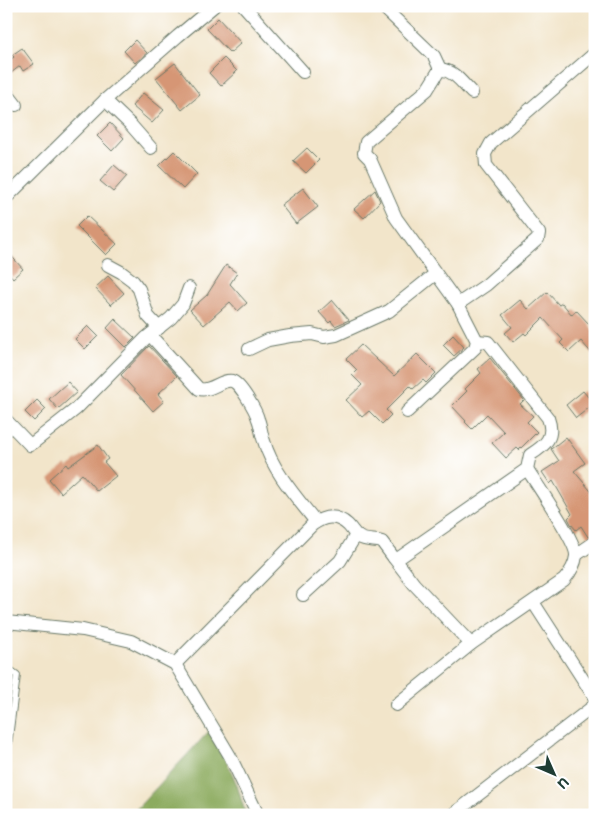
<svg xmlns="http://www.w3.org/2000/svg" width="601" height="821" viewBox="0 0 601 821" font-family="Mali,sans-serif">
	<rect width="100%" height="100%" fill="#fff"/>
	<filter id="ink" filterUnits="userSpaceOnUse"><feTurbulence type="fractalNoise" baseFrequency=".02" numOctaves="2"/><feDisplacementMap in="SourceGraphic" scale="10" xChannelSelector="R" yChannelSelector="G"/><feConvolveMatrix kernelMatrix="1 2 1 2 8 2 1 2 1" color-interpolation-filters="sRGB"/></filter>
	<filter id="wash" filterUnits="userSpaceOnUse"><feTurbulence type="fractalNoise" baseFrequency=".0096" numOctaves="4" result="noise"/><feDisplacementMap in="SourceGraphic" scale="20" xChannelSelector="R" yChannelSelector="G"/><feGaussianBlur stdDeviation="1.12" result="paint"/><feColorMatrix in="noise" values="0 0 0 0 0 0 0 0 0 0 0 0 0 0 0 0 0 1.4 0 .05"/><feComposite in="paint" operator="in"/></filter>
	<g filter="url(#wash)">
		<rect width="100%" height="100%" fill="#f2e5ca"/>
		<polygon fill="#8cab5e" stroke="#567449" points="212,728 237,785 246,815 131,815"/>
		<g id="blocks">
			<g fill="#d69674">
				<polygon points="218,18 241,43 230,53 207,29"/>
				<polygon points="135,40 147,53 135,63 124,51"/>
				<polygon points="22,48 34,64 23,71 20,66 6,77 6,63 14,57 12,55"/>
				<polygon points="224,58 237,71 221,86 209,73"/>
				<polygon points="175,63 200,95 182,110 156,78"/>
				<polygon points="143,93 164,110 152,123 132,106"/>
				<polygon points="110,123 124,138 112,151 97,136"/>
				<polygon points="307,148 319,160 306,173 293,161"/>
				<polygon points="174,151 197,174 183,189 159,166"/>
				<polygon points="114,165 127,176 113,192 100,181"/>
				<polygon points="303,188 318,207 296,224 281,205"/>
				<polygon points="375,190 380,201 364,218 354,209"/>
				<polygon points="87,216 117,244 106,255 77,226"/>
				<polygon points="6,250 23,269 13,278 6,270"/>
				<polygon points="226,265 237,273 230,284 247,303 238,311 230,302 204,325 190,310 207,295"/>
				<polygon points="108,276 124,293 111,305 95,288"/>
				<polygon points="547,292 559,305 562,303 572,315 576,310 589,324 595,333 595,357 581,341 569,352 560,343 563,340 543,318 526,335 524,333 513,342 505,333 512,327 502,315 520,300 528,309"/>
				<polygon points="332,300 349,320 335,326 331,321 329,323 319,312"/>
				<polygon points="115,319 135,338 126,347 107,328"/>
				<polygon points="88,326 98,336 85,349 75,339"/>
				<polygon points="453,335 464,347 454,356 443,345"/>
				<polygon points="361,345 394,376 417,354 436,373 426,383 423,380 413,389 410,386 386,410 391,415 382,424 369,411 362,417 346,400 362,385 352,375 357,370 346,359"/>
				<polygon points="149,346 177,376 158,394 164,401 153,411 121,375"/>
				<polygon points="490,358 524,400 520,404 533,416 527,422 537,432 519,450 517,448 506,458 492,443 504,432 487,414 472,429 465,422 466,421 452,406 467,391 465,389 481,373 478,369"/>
				<polygon points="68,382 77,392 58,409 49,399"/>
				<polygon points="583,391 594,404 576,418 566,405"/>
				<polygon points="37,400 46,409 34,421 25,412"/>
				<polygon points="566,437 585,463 574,471 595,496 595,534 588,537 581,526 576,530 571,524 568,518 572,514 553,481 550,484 542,472 559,461 551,449"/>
				<polygon points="98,445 108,459 104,462 116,476 97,491 82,474 61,493 49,479 66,464 68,467"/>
			</g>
		</g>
	</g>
	<g filter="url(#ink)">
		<use href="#blocks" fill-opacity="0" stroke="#697868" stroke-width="1"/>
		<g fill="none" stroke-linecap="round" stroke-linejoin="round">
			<defs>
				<polyline id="service" points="6,667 17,675 6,761"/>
				<g id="minor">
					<polyline points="244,6 303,72"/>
					<polyline points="382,6 434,56 440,69 427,90 366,142 364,153 370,159 396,218 458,304 477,341 475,348 407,412"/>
					<path d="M440,69C455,71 462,83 472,93"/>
					<polyline points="6,92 16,105"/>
					<polyline points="105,100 130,124 151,148"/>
					<polyline points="6,198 105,100 178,36 214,6"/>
					<polyline points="108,265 121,272 133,281 139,289 148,316 159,328"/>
					<polyline points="458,304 486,285 538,239 539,233 486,165 485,154 491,143 595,53"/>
					<path d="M150,335L199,389C211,392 221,379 232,381C240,383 256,411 258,419C261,426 261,434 264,441C272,470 297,498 316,522"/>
					<polyline points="249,349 268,340 290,336 312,334 324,337 336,335 389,311 435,274"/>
					<polyline points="6,420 30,445 33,443 76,409 146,338 171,318 183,304 189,288"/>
					<polyline points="576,555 595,542"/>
					<polyline points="394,558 414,584 471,644"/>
					<polyline points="303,595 340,561 356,535"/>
					<polyline points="533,602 595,698"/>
					<polyline points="6,622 83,630 131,641 175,664 230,756 258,815"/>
					<path d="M175,664L312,525C324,516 336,514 348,525C352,529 354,534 359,537C365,541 375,540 382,542L394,558H399L527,469L530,455C546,445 555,437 548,418L488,342L477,341"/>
					<path d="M396,705L471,644L564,580C570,573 575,566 576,556C577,543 536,483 527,469"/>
					<polyline points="452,815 595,705"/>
				</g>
			</defs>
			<use href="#service" stroke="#697868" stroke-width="8"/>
			<use href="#minor" stroke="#697868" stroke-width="14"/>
			<use href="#service" stroke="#fff" stroke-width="6"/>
			<use href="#minor" stroke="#fff" stroke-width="12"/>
		</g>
	</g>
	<rect width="601" height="821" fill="none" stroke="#fff" stroke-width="25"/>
	<g transform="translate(554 774) rotate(135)" stroke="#ffffff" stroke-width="4" paint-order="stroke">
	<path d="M0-4L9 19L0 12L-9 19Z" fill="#1f3d34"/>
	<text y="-8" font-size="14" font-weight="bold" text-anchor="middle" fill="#1f3d34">U</text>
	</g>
</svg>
